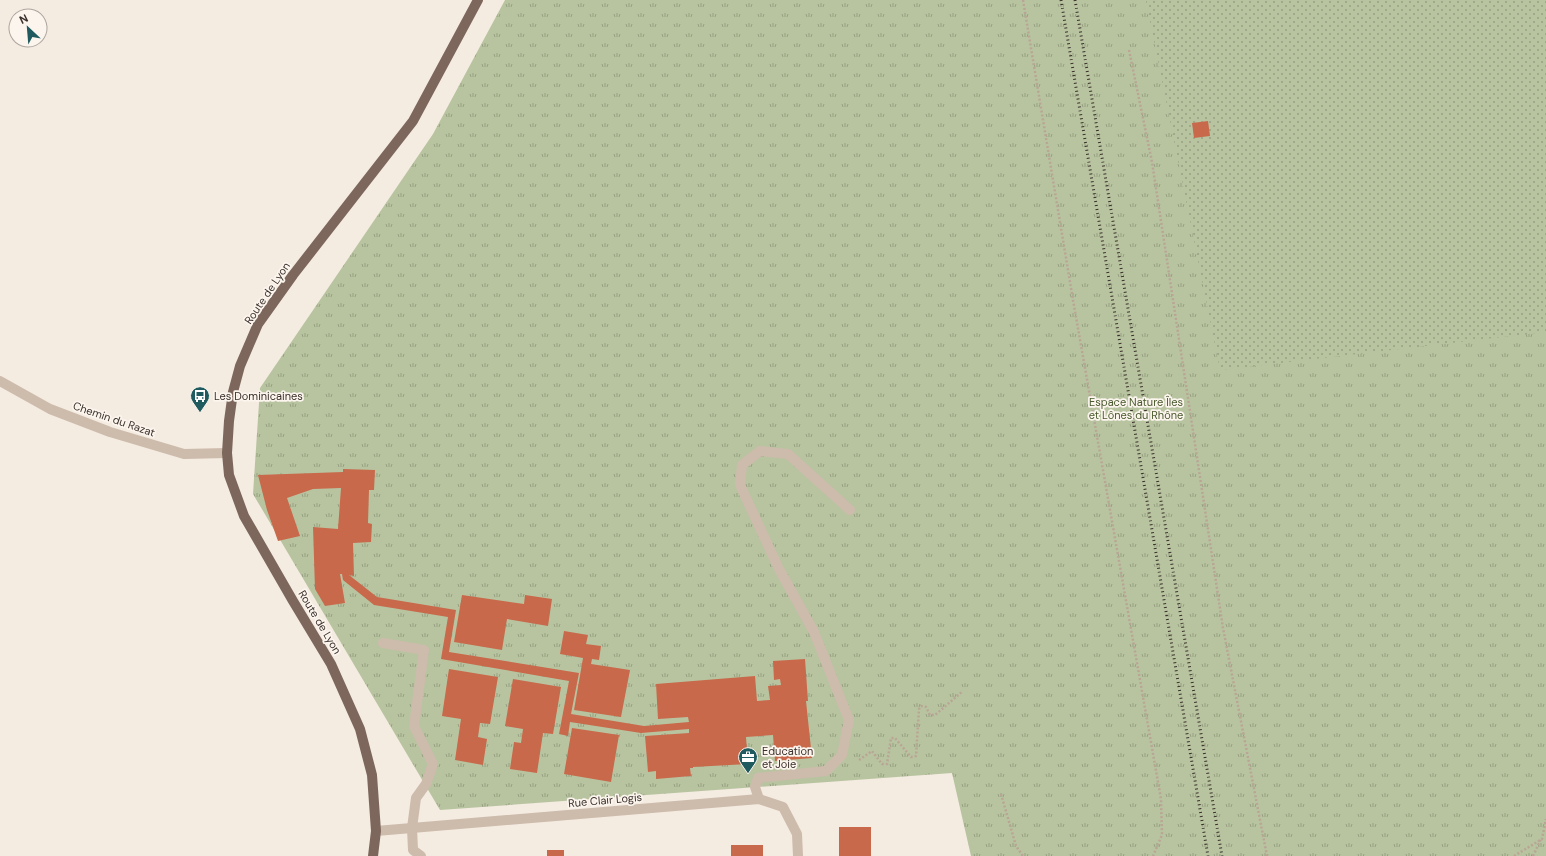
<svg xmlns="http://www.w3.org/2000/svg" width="1546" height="856" viewBox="0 0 1546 856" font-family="'DM Sans',sans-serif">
	<defs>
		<pattern id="park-tufts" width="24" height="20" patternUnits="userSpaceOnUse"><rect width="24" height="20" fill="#b8c4a0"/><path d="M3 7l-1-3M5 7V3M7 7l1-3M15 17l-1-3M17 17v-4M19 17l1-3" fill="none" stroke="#97a083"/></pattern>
		<pattern id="garden-dots" width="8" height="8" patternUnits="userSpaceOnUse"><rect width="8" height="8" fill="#b8c4a0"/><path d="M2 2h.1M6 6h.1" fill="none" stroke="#97a083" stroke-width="1.8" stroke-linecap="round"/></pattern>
	</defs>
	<rect width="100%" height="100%" fill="#f4ebe1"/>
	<polygon fill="url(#park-tufts)" points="505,0 1546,0 1546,856 971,856 952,773 440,810 253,494 260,388 433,134"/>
	<polygon fill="url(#garden-dots)" points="1546,0 1546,332 1220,370 1146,1"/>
	<g fill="#c8694b">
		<polygon points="1208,121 1210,136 1194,138 1192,123"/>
		<polygon points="343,469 375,470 374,490 369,490 368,523 372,524 371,542 353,543 354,576 349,575 377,597 456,610 449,652 579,673 571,714 644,726 689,722 688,717 658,719 656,684 755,676 757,701 770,700 768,686 781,685 780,679 774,680 773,661 805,659 808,701 806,701 812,758 775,761 773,735 746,737 748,764 693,767 693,768 690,768 691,776 656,779 656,771 648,772 645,736 689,733 689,729 641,733 570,722 568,736 559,734 569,681 441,659 448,617 374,605 343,580 342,574 340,574 345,603 325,606 315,589 313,527 338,529 341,488 313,489 287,498 300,536 278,541 267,510 258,475 343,472"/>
		<polygon points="462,595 524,604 525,595 552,599 548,626 507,619 502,650 454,642"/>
		<polygon points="564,631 588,635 586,644 601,646 599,660 592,659 591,664 630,670 621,717 574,710 583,658 560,654"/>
		<polygon points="449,669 498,677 490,724 480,723 478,737 487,739 483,765 455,760 461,719 442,716"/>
		<polygon points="513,679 561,687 553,734 543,733 537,773 510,769 514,742 521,743 523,729 505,726"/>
		<polygon points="572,728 619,735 611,782 564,774"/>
		<rect x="839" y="827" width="32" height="29"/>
		<rect x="731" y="845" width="32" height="11"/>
		<rect x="547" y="850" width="17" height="6"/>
	</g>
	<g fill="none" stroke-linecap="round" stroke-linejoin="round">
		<g stroke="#b9a596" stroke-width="2.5" stroke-dasharray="2 2" stroke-linecap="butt">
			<polyline points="1023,0 1073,300 1161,799 1162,835 1153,856"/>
			<polyline points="1129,50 1152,162 1223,628 1267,856"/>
			<polyline points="859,760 872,751 882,764 887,764 891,738 895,738 911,757 916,756 919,709 921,706 926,707 930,715 935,715 963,691"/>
			<polyline points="1001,794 1016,846 1023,856"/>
			<polyline points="1514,856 1542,839 1546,819"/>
			<polyline points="1533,856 1541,839"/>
		</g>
		<g stroke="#cdbbac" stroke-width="10">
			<polyline points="0,381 50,409 110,432 184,454 227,453"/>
			<polyline points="383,643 424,650 414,726 433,764 426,784 416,798 412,828 413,850 421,856"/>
			<polyline points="759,799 755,787 758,778 826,771 842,755 849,720 814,632 779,569 740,485 742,465 760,451 788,454 850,510"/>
			<polyline points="376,831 759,799 783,807 797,834 798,856"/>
		</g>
		<polyline stroke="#7d675c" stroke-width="10" points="373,856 376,831 372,775 360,729 331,664 293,601 244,516 229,475 227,453 229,421 233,392 240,366 258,324 293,275 413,121 478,0"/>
		<g stroke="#3b302b" stroke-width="3" stroke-dasharray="1 3" stroke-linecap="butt">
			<polyline points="1061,0 1208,856"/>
			<polyline points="1075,0 1222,856"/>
		</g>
	</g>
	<defs>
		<symbol id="bus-pin" viewBox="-11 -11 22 30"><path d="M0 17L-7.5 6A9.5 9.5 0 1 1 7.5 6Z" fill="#1f5a5e" stroke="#fbf5ee"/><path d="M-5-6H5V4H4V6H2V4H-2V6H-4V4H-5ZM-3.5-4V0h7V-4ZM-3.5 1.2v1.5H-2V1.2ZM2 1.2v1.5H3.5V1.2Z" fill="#fff"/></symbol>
		<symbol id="office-pin" viewBox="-11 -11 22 30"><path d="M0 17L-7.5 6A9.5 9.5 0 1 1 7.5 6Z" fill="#1f5a5e" stroke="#fbf5ee"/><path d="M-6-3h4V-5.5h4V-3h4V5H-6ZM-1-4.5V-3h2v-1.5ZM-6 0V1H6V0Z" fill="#fff"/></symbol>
	</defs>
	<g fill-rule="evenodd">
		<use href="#bus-pin" x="189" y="385" width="22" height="30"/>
		<use href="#office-pin" x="737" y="746" width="22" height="30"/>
	</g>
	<g text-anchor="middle" stroke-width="3.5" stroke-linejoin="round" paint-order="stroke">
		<g font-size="11" fill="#3b302b" stroke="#fbf5ee">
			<text transform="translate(267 293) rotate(-56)" y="4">Route de Lyon</text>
			<text transform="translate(114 419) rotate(19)" y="4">Chemin du Razat</text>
			<text transform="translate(320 622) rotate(59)" y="4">Route de Lyon</text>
			<text transform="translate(605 800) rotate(-5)" y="4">Rue Clair Logis</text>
		</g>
		<g font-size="11" fill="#3b302b" stroke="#fbf5ee" text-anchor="start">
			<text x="214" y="400">Les Dominicaines</text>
			<text x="762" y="755">Education<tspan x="762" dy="13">et Joie</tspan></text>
		</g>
		<g font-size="11" fill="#4a5a2e" stroke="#fbf5ee">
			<text x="1136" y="406">Espace Nature Îles<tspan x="1136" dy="13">et Lônes du Rhône</tspan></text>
		</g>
	</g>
	<g transform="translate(28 28) rotate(334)"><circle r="19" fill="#fbf5ee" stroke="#aea6a0"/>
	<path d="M0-3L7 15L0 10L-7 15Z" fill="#1f5a5e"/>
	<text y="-6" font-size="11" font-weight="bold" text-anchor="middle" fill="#3b302b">N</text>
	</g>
</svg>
